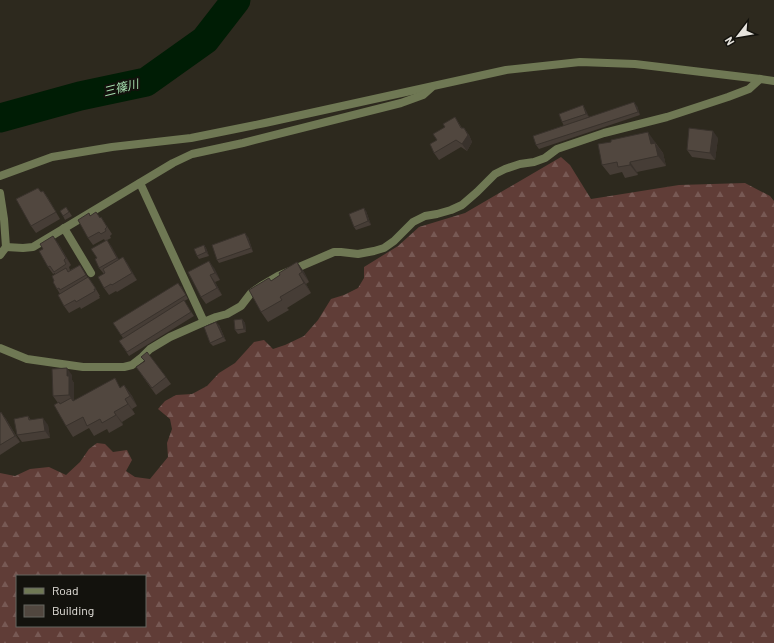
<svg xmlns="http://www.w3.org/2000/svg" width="774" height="643" viewBox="0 0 774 643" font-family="Barlow,'Noto Sans JP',sans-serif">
	<defs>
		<pattern id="forest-firs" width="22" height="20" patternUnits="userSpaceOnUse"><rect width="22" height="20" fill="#603d37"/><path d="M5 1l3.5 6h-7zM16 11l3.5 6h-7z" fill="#775954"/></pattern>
	</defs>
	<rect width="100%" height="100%" fill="#2d291e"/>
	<path fill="url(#forest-firs)" fill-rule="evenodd" d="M561,157L570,165L591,199L679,185L745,183L770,196L774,201V643H0V473L15,476L30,469L49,467L66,475L80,462L89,449L97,443L105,444L113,452L127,450L132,460L126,471L135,477L150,479L168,457L167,443L172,429L170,419L158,409L165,401L176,395L192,394L207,386L219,373L235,363L254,342L264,340L273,349L285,345L304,336L318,320L331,299L344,295L358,288L364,278V267L398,246L419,227L465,213ZM17,576H145V626H17Z"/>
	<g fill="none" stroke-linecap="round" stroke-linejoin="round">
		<polyline stroke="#001d05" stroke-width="29" points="0,118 80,96 146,82 205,40 236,0"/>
		<g stroke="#6f7854" stroke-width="8">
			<polyline points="140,183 204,322"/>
			<polyline points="64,228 91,273"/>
		</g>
		<g stroke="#6f7854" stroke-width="8">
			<polyline points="0,176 52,157 112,147 191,138 265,123 506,70 580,62 635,64 760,79 774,81"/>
			<polyline points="0,193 4,219 6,247 0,255"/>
			<polyline points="6,247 23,248 33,247 173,163 192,154 243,143 401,103 423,95 432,87"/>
			<polyline points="0,348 27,359 83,367 124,367 132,365 141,358 150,349 170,337 204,322 216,317 227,314 241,306 251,293 261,286 278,276 334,252 341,252 358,254 374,251 384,248 394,241 413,222 425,216 437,214 451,210 462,205 477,192 495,174 505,169 520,164 534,162 545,158 557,149 604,133 667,117 728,97 749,89 760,79"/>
		</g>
	</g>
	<g fill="#463d36">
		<polygon points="583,105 589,117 573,123 637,106 640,115 539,149 536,145 564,126 562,122"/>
		<polygon points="455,117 462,128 464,128 469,135 472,142 467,151 461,147 439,160 434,153 445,127"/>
		<polygon points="718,138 715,160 692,157 687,150"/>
		<polygon points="655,142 663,153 666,166 637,172 638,175 625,178 622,172 610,175 602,165"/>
		<polygon points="43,191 48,198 60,219 36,233 31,226 41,192"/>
		<polygon points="66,207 72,216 65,220 63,216"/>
		<polygon points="366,211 371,225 356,230 354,227"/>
		<polygon points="90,215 100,218 101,217 112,234 110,236 111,238 107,240 119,260 123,257 137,280 117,292 116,291 109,295 104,288 104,274 99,268 97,258 105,241 104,239 93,245 88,238"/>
		<polygon points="248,237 253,252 219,263 217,260"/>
		<polygon points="58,243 71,265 69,267 70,270 80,265 88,278 93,284 100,296 99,296 100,298 81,309 80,307 69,313 64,306 60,294 57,289 54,281 55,274 55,273 53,274 48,267"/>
		<polygon points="204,245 206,248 209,256 199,259 197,256"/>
		<polygon points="297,262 304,272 309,282 306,284 311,293 287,308 289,310 268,322 261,312 271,281 280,275"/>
		<polygon points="214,268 220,280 215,282 222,295 206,304 201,297 188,272"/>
		<polygon points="181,286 188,299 184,301 194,316 129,356 119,341 123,338 113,323"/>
		<polygon points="242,319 245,323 246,332 238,334 235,330"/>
		<polygon points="219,325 226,341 213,346 210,343"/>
		<polygon points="141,374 166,377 171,384 156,395"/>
		<polygon points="72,375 72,380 74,383 74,400 121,387 124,385 132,396 137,406 132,409 135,414 122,422 123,425 109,433 107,429 94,436 89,428 73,437 66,426 58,403 53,396"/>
		<polygon points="0,413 6,419 20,442 0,455"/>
		<polygon points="28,416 31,420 48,425 50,438 22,442 17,435"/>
	</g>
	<g fill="#39322c">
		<polygon points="634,102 637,106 640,115 638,112"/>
		<polygon points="583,105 589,117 586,114"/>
		<polygon points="464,128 469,135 472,142 467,151 462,144"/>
		<polygon points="713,131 718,138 715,160 710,153"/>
		<polygon points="648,132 655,142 658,154 651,144"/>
		<polygon points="655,143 663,153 666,166 658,156"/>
		<polygon points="630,162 637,172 638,175 630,165"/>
		<polygon points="364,208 366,211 371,225 368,221"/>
		<polygon points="245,233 248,237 253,252 251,248"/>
		<polygon points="53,236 58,243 71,265 66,258"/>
		<polygon points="107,240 112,247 122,265 117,258"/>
		<polygon points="204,245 206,248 209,256 206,252"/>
		<polygon points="123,257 128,264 137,280 132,273"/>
		<polygon points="209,261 214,268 220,280 215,273"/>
		<polygon points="297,262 304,272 309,282 302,272"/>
		<polygon points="299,274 306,284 311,293 304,283"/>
		<polygon points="210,275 215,282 222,295 217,288"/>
		<polygon points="242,319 245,323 246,332 244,329"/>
		<polygon points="216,322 219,325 226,341 223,337"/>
		<polygon points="67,368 72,375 72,380 74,383 74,402 80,411 69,395"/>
		<polygon points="124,385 132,396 137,406 130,396"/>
		<polygon points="125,399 132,409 135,414 128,404"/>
		<polygon points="1,412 6,419 20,442 15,436"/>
		<polygon points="114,412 122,422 123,425 116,415"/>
		<polygon points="43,418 48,425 50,438 45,431"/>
	</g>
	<g fill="#51473f" stroke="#39322c">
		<polygon points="634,102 638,112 536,145 533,136"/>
		<polygon points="583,105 586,114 562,122 559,114"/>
		<polygon points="455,117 461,128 464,128 468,135 462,144 456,140 434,153 430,144 437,140 433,134 445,127 443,124"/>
		<polygon points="689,128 713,131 710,153 687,150"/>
		<polygon points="648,132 651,144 655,143 658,156 630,162 630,165 618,167 617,162 602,165 598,144 611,142 611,140"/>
		<polygon points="38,188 41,192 43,191 56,212 31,226 16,199"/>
		<polygon points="66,207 69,212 63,216 60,211"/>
		<polygon points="364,208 368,221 354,227 349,214"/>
		<polygon points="96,212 100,218 101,217 107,227 105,229 106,231 101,234 99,232 88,238 78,220 89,213 90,216"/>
		<polygon points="245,233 251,248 217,260 212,245"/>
		<polygon points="53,236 66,258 64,260 66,264 54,272 50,266 48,267 39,251 43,249 40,244"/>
		<polygon points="107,240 117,258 99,268 95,259 97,258 91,249"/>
		<polygon points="204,245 206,252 197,256 194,249"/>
		<polygon points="123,257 132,273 112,285 111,284 104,288 98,277 105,273 103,269"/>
		<polygon points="209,261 215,273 210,275 217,288 201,297 188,272"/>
		<polygon points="297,262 302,272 299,274 304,283 280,297 282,300 261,312 249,290 269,278 271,281 280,275 279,273"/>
		<polygon points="80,265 86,275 60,290 59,288 57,289 53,282 54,281 52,276 66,268 68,272"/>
		<polygon points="88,277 96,289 94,289 95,291 76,302 75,300 64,306 58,295"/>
		<polygon points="178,283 186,295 121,335 113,323"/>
		<polygon points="184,300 191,312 127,352 119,341"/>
		<polygon points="242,319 244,329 235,330 234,320"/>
		<polygon points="216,322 223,337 210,343 204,327"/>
		<polygon points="147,352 166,377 152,388 136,367 145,361 141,357"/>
		<polygon points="67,368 67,376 69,376 69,395 53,396 52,369"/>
		<polygon points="115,378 120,388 124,385 130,396 125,399 128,404 114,412 116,415 102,423 100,419 87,426 83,417 66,426 54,405 59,402 60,404 71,398 73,401"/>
		<polygon points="1,412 15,436 0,445 0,413"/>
		<polygon points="28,416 29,420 43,418 45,431 17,435 14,419"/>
	</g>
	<g text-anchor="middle" stroke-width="4" stroke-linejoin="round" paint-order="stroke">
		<g font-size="12" font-style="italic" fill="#a6dfaf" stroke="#13120d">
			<text transform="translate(121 88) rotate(-14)" y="4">三篠川</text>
		</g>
	</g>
	<rect x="16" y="575" width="130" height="52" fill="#13120d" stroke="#676660"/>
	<rect x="24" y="588" width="20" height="6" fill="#6f7854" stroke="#676660"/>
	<text x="52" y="595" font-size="12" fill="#e6e3dd">Road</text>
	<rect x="24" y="605" width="20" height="12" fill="#51473f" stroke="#676660"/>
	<text x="52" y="615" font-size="12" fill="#e6e3dd">Building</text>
	<g transform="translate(738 36) rotate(239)" stroke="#13120d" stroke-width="3" paint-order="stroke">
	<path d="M0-3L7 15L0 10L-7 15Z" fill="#e6e3dd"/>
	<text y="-6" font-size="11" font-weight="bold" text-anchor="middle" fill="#e6e3dd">N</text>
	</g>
</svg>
